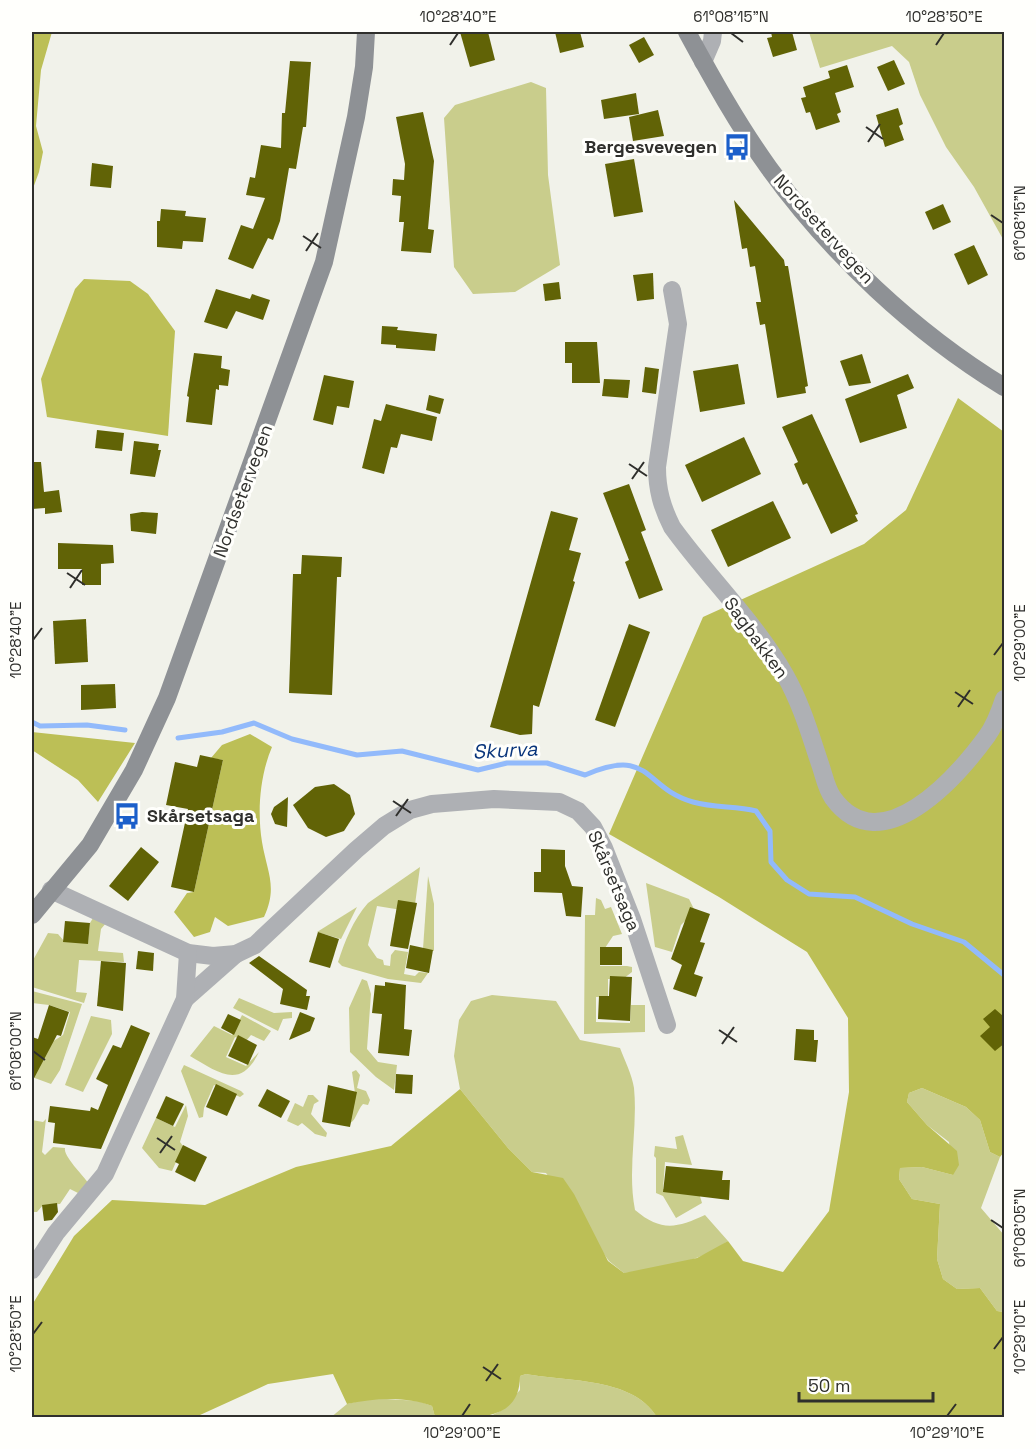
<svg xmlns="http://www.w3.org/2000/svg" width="1036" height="1449" viewBox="0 0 1036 1449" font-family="'Space Grotesk',sans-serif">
	<rect width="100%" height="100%" fill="#f1f2ea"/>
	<g fill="#c9cd8c">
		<polygon points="809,32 1004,32 1004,241 974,187 946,147 920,95 909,62 892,46 820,68"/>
		<polygon points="531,82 546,88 548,175 560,265 515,292 473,294 454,267 444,118 455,105"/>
		<path d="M420,867L414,912L377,906L368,945L377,958L383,960L384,965L390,966L391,955L395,950L408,952L404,974L415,976L419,972L428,973L421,983L388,979L342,966L338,962C345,941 353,920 368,903Z"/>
		<polygon points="428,876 434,904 434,951 423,949"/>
		<polygon points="646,883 689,899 695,911 681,925 672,952 655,947"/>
		<polygon points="596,898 601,900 605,909 611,907 622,934 613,936 605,948 600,948 600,966 627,966 632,967 632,972 623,979 608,979 608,997 596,997 596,1022 630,1023 631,1005 645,1005 645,1032 584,1034 585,915 595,915"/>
		<polygon points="357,907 341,939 317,932"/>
		<polygon points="93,918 106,923 101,929 98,951 123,953 124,962 79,960 76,992 87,993 84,1003 32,987 32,962 48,933 58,934 64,941 88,943 90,923"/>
		<polygon points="362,979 367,981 371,994 367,1049 378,1062 397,1065 394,1090 376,1077 350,1052 349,1008"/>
		<polygon points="32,991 82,1004 60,1070 51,1084 32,1077 32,1066 41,1039 52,1042 63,1035 70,1012 49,1005 32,1003"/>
		<path d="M492,995L556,1001L580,1040L620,1048C625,1061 632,1075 634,1088C638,1129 627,1169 635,1210C661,1232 677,1228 705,1215L728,1241C699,1262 659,1271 624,1273L609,1261L546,1173L532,1172L508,1148L460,1089L454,1056L459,1020L471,1001Z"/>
		<polygon points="239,998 274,1013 292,1012 292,1018 283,1019 278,1031 233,1008"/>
		<path d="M242,1015L271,1031L264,1041L251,1035L246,1041L235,1037L226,1057L246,1066L259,1052C240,1091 218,1072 190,1056L214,1026L232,1035Z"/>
		<polygon points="91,1016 111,1020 112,1034 83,1092 65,1085"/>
		<polygon points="184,1065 241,1091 244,1094 240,1097 214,1085 204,1108 203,1117 199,1118 181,1071"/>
		<path d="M356,1070L360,1075L357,1088L366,1091L370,1100L368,1105L363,1104C357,1110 356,1122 348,1124L355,1093L352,1072Z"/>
		<polygon points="922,1088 966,1107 980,1120 990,1152 1000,1157 981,1208 1004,1235 1004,1312 997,1311 980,1288 957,1289 943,1279 937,1259 940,1204 912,1199 899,1179 900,1168 922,1167 953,1175 949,1142 927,1125 907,1102 909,1093"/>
		<polygon points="308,1095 313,1095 319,1101 314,1104 311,1114 327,1133 326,1137 315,1134 302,1123 298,1126 287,1121 295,1103 303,1107"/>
		<polygon points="186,1105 188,1116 180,1142 183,1146 172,1171 159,1168 142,1148 156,1118 175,1127"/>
		<path d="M46,1119L42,1152L45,1155L53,1147L65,1148C63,1156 83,1175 89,1184L78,1193L70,1189L60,1204L43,1205L37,1212H32V1120L43,1122Z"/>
		<polygon points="683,1135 692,1165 665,1162 663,1189 689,1192 696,1183 702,1203 676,1218 663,1196 656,1193 656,1158 654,1156 655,1146 677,1149 675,1137"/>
		<path d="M526,1374C569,1382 632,1377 657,1417L487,1418L500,1411L520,1390V1376Z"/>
		<polygon points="371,1398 419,1401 432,1406 435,1417 330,1418 347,1404"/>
	</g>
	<g fill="#bcbf56">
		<polygon points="32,32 52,32 41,70 36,126 43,152 39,172 32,191"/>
		<polygon points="84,279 130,281 148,294 175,331 168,436 47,417 41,379 75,289"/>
		<path d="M958,398L1004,432V1152L1000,1157L990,1152L980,1120L966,1107L922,1088L909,1093L907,1102L927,1125L957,1151L959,1165L953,1175L922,1167L900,1168L899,1179L912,1199L940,1204L937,1259L943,1279L957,1289L980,1288L997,1311L1004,1312V1417H657C632,1377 569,1382 526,1374L520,1376C520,1425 469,1417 435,1417L432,1406C406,1396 374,1398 347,1404L333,1374L268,1384L200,1415V1417H32V1305L74,1236L112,1200L205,1205L296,1167L391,1146L460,1089L508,1148L532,1172L563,1178L574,1194L608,1261L624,1273L697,1258L728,1241L743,1261L783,1272L829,1211L849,1092L848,1018L807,952L719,897L609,834L703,617L864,544L906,510Z"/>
		<polygon points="32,732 135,743 98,802 78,780 32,750"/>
		<path d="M250,734L272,747C260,775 257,811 262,842C267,872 278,887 264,917L228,926L215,917L210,932L194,937L174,912L187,893L194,892L223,760L211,758L222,745Z"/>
	</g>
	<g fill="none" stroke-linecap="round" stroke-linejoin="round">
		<g stroke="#92bafb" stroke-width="5">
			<polyline points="32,722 40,726 87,725 125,730"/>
			<path d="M178,738L222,732L254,723L292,739L357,755L402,751L478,770L507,763H547L585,775C652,746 643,788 693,802C714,808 735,806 756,811L770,831L771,862L787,880L809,894L855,897L912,924L964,942L1004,975"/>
		</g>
	</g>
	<g fill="#616306">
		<polygon points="460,32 488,32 495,60 470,67"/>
		<polygon points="555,32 580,32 584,47 560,53"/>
		<polygon points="771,32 792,32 797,50 773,57 767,38 772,37"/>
		<polygon points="644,37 654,55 639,63 629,45"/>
		<polygon points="894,60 905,84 888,91 877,67"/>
		<polygon points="290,61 311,62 306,127 303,127 296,169 289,168 280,221 273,240 268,238 253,269 228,259 241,225 253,229 265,198 246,195 250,177 255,178 261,145 281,148 282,113 285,113"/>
		<polygon points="847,65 854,87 835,93 841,112 837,114 840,122 816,130 810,112 806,113 801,98 806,97 803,87 830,78 828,71"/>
		<polygon points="636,93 639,114 604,119 601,100"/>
		<polygon points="898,108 903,124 899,126 904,140 885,147 876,115"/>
		<polygon points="658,110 664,136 633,141 629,117"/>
		<polygon points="423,112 434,161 428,229 434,230 431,253 401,251 404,222 399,222 401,196 392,195 393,179 404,180 405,164 396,117"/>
		<polygon points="634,159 643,212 614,217 605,164"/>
		<polygon points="92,163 113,166 111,188 90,186"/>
		<polygon points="734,200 784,260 785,266 788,266 808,386 805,387 806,393 777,398 765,324 760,325 756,302 761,302 755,266 750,267 747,248 742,249"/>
		<polygon points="943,204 951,222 933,230 925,212"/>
		<polygon points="161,209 186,211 185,216 206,218 203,242 183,241 182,249 157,247 157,221 160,221"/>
		<polygon points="974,245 988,275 968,285 954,254"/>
		<polygon points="653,273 654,299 637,301 633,275"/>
		<polygon points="559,282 561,299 545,301 543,284"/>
		<polygon points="216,289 250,299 252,294 270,300 263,320 236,311 227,329 204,322"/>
		<polygon points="382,326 398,327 397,330 437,334 435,351 396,348 396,345 381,344"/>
		<polygon points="565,342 597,342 600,383 572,383 572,363 565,363"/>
		<polygon points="194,353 222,356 221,368 230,370 228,386 219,385 219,390 216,389 212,425 186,422 189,397 187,396"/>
		<polygon points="862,354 871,383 849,386 840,361"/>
		<polygon points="738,364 745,404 700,412 693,371"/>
		<polygon points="645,367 659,369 656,394 642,392"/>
		<polygon points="908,374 914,388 897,395 907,428 860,443 845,399"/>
		<polygon points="324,375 354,381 349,408 337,406 333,425 313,420"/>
		<polygon points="604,379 630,380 628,398 602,396"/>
		<polygon points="429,395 444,399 440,414 426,410"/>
		<polygon points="386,404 437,417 432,441 401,434 397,448 391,447 384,474 362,468 374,419 381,421"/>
		<polygon points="812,414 858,514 855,515 858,521 831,534 807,483 803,485 794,464 798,462 782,427"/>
		<polygon points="97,430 124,433 122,451 95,448"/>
		<polygon points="744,437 761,474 702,502 685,465"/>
		<polygon points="134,441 159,444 158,450 161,450 155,477 130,474"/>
		<polygon points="32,462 41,462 44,492 59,490 62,512 45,514 45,508 32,509"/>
		<polygon points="629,484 646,530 641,532 663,590 639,599 625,562 629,560 603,493"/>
		<polygon points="773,501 791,538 728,567 711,530"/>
		<polygon points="551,511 578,518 569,550 581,553 573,581 575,582 539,707 533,705 532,734 520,735 490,727"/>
		<polygon points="142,512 158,513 156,534 131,531 130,514"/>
		<polygon points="58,543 113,545 114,563 101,564 101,585 82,585 82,569 58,569"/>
		<polygon points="302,555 342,557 341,577 337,577 332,695 289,693 293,574 301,574"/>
		<polygon points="86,619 88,662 55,664 53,621"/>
		<polygon points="629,624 650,632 615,727 595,720"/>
		<polygon points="115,684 116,708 81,710 81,685"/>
		<polygon points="200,755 223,760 194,892 171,887 188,809 166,805 175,762 197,767"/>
		<polygon points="334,784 350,795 355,814 344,831 326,837 308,828 293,805 315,787"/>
		<polygon points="288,797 287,827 275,824 271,814 274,807"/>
		<polygon points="141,847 159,862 128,901 109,886"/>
		<polygon points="541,849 565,850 565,866 572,886 583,887 581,917 566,916 562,893 534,892 534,872 541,872"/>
		<polygon points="398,900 417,903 408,949 390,946"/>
		<polygon points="690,907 710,914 700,942 705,943 694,974 703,977 696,997 673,989 682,965 671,959"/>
		<polygon points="65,921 90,923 88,944 63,942"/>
		<polygon points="318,932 339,939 330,968 309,962"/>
		<polygon points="410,945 433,950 429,973 406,968"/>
		<rect x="600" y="947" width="22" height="18"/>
		<polygon points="138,951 154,953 153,971 136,969"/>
		<polygon points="259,956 307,990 306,996 310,996 307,1010 280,1004 283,989 249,963"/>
		<polygon points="101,961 126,963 123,1011 97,1006"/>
		<polygon points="610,976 632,977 630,1021 598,1019 599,996 609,996"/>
		<polygon points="385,982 406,985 404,1029 412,1030 409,1056 378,1053 382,1014 372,1013 375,985 385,986"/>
		<polygon points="49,1005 69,1012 61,1036 57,1035 32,1082 32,1037 38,1039"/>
		<polygon points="995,1009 1003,1016 1005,1014 1005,1043 995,1051 980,1036 990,1027 983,1019"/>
		<polygon points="300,1012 315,1018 310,1031 289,1040"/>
		<polygon points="228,1014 241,1020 234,1035 221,1028"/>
		<polygon points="131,1025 150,1033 101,1149 53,1143 55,1123 48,1122 50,1106 90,1111 91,1107 98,1110 108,1085 96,1079 113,1045 121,1048"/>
		<polygon points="796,1029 814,1030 814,1040 818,1040 816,1062 794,1060"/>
		<polygon points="238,1035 257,1045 248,1065 228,1056"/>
		<polygon points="396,1074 413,1075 412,1094 395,1093"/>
		<polygon points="216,1084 237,1094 227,1116 206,1107"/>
		<polygon points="328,1085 357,1092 350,1127 322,1122"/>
		<polygon points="267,1089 290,1101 281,1118 258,1106"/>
		<polygon points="166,1096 184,1104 173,1126 156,1118"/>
		<polygon points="183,1145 207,1157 195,1182 175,1172 179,1164 175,1162"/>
		<polygon points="666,1166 723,1171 722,1180 730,1180 729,1200 663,1192"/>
		<polygon points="57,1203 58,1212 52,1220 44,1221 42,1205"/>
	</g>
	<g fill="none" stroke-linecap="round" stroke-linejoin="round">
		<g stroke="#aeb0b4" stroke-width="18">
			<polyline points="703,62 712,41 713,32"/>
			<path d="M672,290L678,324L657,467C657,490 662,507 672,527C708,577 755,622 785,675C801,703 810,734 820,764C824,775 826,788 833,798C881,864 957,777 987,736C995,725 1000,711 1004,699"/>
			<polyline points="51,890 188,953 213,956 236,954 255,945 356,850 384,826 410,810 432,804 494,799 559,802 578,811 593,827 604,848 632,919 667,1025"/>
			<polyline points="185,999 236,954"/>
			<polyline points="32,1270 56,1233 105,1174 185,999 188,953"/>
		</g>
		<g stroke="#8e9195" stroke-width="18">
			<path d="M687,32C712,78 738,125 769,168C831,254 914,332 1004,387"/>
			<polyline points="32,915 90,845 134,770 167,698 324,262 356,117 364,67 366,32"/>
		</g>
	</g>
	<path fill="none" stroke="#2f2f2c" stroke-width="2" d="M731,33L743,42M450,45L458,33M936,45L944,33M866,127L883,139M868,142L880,124M991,215L1003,223M303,236L321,248M306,251L318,233M629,464L647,476M632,479L644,462M67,573L85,585M70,588L82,570M33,640L42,628M994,655L1003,643M955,692L973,704M958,707L970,690M393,801L411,813M396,816L408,799M719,1030L737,1042M722,1044L734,1027M33,1051L45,1060M157,1138L175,1150M160,1153L172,1136M991,1220L1003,1228M33,1334L42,1322M994,1349L1003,1337M483,1367L501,1379M486,1381L498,1364M462,1416L470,1404M947,1416L956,1404"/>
	<defs>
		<symbol id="bus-bare" viewBox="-9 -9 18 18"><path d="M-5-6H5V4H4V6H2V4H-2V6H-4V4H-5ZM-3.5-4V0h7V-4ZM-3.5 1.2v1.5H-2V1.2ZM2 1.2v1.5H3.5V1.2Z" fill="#1b5fca" stroke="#fffffc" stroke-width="2.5" paint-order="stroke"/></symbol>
	</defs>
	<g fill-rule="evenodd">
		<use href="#bus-bare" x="718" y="128" width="38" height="38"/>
		<use href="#bus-bare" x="108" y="797" width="38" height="38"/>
	</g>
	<g text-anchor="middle" stroke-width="6" stroke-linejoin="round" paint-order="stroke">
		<g font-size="18" font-weight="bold" fill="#2f2f2c" stroke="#fffffc" text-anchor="end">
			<text x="717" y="153">Bergesvevegen</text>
			<text x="147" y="822" text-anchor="start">Skårsetsaga</text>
		</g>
		<g font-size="18" fill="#2f2f2c" stroke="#fffffc">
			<text transform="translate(824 229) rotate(48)" y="6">Nordsetervegen</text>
			<text transform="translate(243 491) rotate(-70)" y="6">Nordsetervegen</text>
			<text transform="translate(756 638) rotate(54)" y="6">Sagbakken</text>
			<text transform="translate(614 881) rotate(67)" y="6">Skårsetsaga</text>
		</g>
		<g font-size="20" font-style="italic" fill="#09357b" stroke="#fffffc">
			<text transform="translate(505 750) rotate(-3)" y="7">Skurva</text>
		</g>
	</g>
	<rect width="1036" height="1449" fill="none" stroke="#fffffc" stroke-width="66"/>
	<path d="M799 1392v9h134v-9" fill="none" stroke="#2f2f2c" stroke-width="3"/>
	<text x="808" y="1392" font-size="18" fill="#2f2f2c" stroke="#fffffc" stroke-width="4.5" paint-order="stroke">50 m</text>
	<rect x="33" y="33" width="970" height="1383" fill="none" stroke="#2f2f2c" stroke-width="2"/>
	<g font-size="15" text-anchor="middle" fill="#2f2f2c">
		<text x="458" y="22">10°28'40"E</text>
		<text x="731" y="22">61°08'15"N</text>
		<text x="944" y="22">10°28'50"E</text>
		<text transform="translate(1020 223) rotate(-90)" y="5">61°08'15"N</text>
		<text transform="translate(16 640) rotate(-90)" y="5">10°28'40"E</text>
		<text transform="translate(1020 643) rotate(-90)" y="5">10°29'00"E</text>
		<text transform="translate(16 1051) rotate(-90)" y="5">61°08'00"N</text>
		<text transform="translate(1020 1228) rotate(-90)" y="5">61°08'05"N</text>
		<text transform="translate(16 1334) rotate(-90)" y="5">10°28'50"E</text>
		<text transform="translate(1020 1337) rotate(-90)" y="5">10°29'10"E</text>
		<text x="462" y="1438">10°29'00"E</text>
		<text x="947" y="1438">10°29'10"E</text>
	</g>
</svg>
